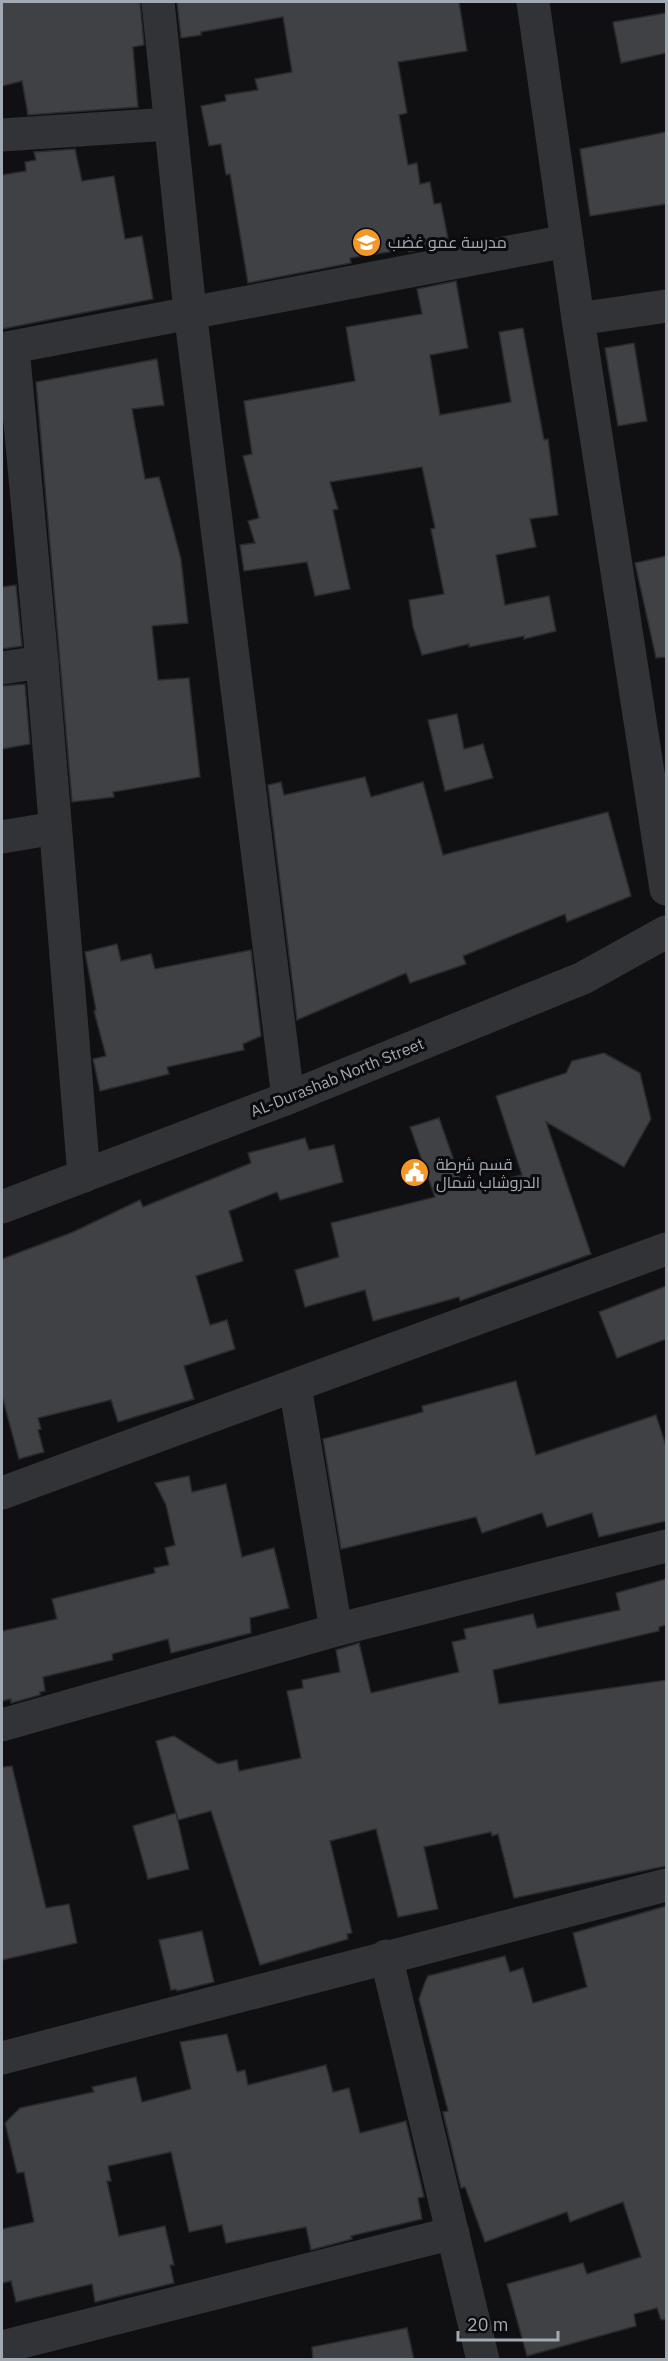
<svg xmlns="http://www.w3.org/2000/svg" width="668" height="2361" viewBox="0 0 668 2361" font-family="'IBM Plex Sans',Cairo,sans-serif">
	<rect width="100%" height="100%" fill="#101012"/>
	<g fill="#3f4145" stroke="#2a2b2e" stroke-width="1.5">
		<polygon points="2,2 140,2 144,45 133,47 138,107 28,115 22,81 2,86"/>
		<polygon points="177,2 459,2 467,51 398,62 407,113 399,115 408,165 417,163 420,184 430,182 434,204 441,203 449,244 409,252 408,249 350,258 351,263 248,283 230,174 226,175 221,144 209,146 201,106 226,101 225,95 258,90 255,79 292,72 283,17 201,32 201,35 181,38"/>
		<polygon points="666,13 666,53 621,63 613,22"/>
		<polygon points="666,132 666,204 590,216 580,149"/>
		<polygon points="75,149 82,181 114,176 125,239 142,236 153,299 2,329 2,175 26,171 25,162 36,160 34,152"/>
		<polygon points="456,281 468,348 430,355 440,415 511,402 499,332 523,328 544,440 548,439 558,515 530,519 536,547 496,555 505,605 549,596 556,631 524,639 524,636 469,647 469,644 422,655 413,627 409,600 444,594 431,529 435,528 422,467 330,482 338,509 333,510 350,589 315,596 307,562 244,571 240,545 255,543 248,521 259,518 243,456 252,454 244,401 355,381 346,327 422,314 417,289"/>
		<polygon points="634,343 647,421 618,426 605,348"/>
		<polygon points="157,359 164,405 132,409 145,479 159,477 181,559 188,623 152,626 158,680 189,678 200,777 113,792 114,797 72,802 36,382"/>
		<polygon points="666,556 666,657 656,658 635,563"/>
		<polygon points="16,585 22,646 2,649 2,587"/>
		<polygon points="25,684 30,744 2,749 2,686"/>
		<polygon points="457,714 464,749 483,744 493,778 445,791 428,720"/>
		<polygon points="365,777 371,797 423,782 443,855 608,812 631,896 567,922 565,914 463,956 466,964 410,983 406,973 297,1020 268,785 281,782 284,795"/>
		<polygon points="117,944 121,961 151,954 155,969 251,950 261,1036 243,1044 244,1050 167,1067 169,1074 100,1091 93,1059 106,1056 94,1011 96,1010 85,952"/>
		<polygon points="604,1053 640,1073 651,1119 624,1167 546,1122 591,1254 460,1301 459,1297 373,1321 365,1290 305,1307 295,1270 339,1257 331,1223 435,1197 410,1127 439,1118 464,1189 522,1175 496,1096 566,1073 572,1061"/>
		<polygon points="305,1138 309,1150 334,1145 343,1182 280,1200 277,1192 229,1211 243,1261 196,1276 210,1325 227,1320 235,1349 184,1366 194,1399 118,1422 111,1400 38,1418 41,1429 38,1430 44,1452 19,1459 2,1396 2,1259 73,1232 140,1200 143,1207 251,1163 248,1153"/>
		<polygon points="666,1286 666,1339 617,1358 599,1312"/>
		<polygon points="516,1381 536,1455 656,1415 666,1446 666,1521 599,1537 592,1513 547,1527 542,1513 482,1533 476,1517 341,1549 323,1439 423,1412 422,1406"/>
		<polygon points="189,1476 192,1492 226,1484 242,1557 274,1548 289,1608 250,1618 251,1633 171,1653 168,1639 112,1654 113,1660 43,1677 45,1691 40,1692 40,1695 11,1703 11,1699 2,1701 2,1631 57,1619 52,1599 155,1573 154,1568 169,1565 165,1548 175,1545 166,1505 155,1483"/>
		<polygon points="666,1579 666,1625 659,1627 659,1631 493,1670 499,1704 666,1680 666,1866 514,1898 498,1834 492,1836 491,1832 424,1847 438,1909 398,1917 376,1829 330,1841 352,1933 347,1934 348,1939 260,1965 211,1811 178,1820 156,1741 174,1736 218,1764 237,1760 239,1771 301,1758 287,1691 303,1688 302,1680 340,1672 336,1650 359,1643 371,1693 459,1672 452,1642 466,1639 464,1629 533,1614 537,1628 620,1610 616,1593"/>
		<polygon points="12,1766 46,1908 69,1904 77,1943 2,1960 2,1767"/>
		<polygon points="176,1813 189,1869 148,1879 133,1826"/>
		<polygon points="666,1906 666,2319 661,2320 657,2308 634,2314 636,2326 527,2356 507,2284 583,2263 587,2274 641,2257 623,2202 570,2222 567,2212 485,2242 465,2187 461,2188 443,2112 448,2111 419,1999 425,1982 428,1976 505,1956 510,1972 523,1968 533,2003 587,1987 573,1933"/>
		<polygon points="202,1931 214,1982 177,1991 176,1989 171,1990 159,1940"/>
		<polygon points="227,2034 237,2072 245,2070 248,2085 326,2065 333,2092 349,2088 360,2133 406,2121 424,2197 418,2198 422,2219 351,2236 352,2239 311,2250 306,2227 226,2243 222,2225 189,2232 171,2152 108,2166 111,2181 107,2181 119,2236 165,2226 174,2265 170,2265 174,2283 95,2302 92,2284 16,2302 11,2281 2,2283 2,2229 34,2222 24,2172 17,2173 5,2123 20,2108 94,2092 92,2087 136,2077 142,2102 191,2089 180,2042"/>
		<polygon points="407,2328 414,2360 313,2360 312,2347"/>
	</g>
	<g fill="none" stroke-linecap="round" stroke-linejoin="round">
		<g stroke="#313337" stroke-width="33">
			<polyline points="158,2 190,311 288,1098"/>
			<polyline points="533,2 578,319 666,889"/>
			<polyline points="2,135 170,124"/>
			<polyline points="578,319 666,306"/>
			<polyline points="13,347 42,662 84,1176"/>
			<polyline points="2,349 567,241"/>
			<polyline points="2,668 42,662"/>
			<polyline points="2,837 55,828"/>
			<polyline points="295,1386 336,1630"/>
			<polyline points="2,1493 666,1249"/>
			<polyline points="2,1725 336,1630 666,1546"/>
			<polyline points="386,1956 483,2360"/>
			<polyline points="2,2058 666,1885"/>
			<polyline points="2,2347 453,2233"/>
		</g>
		<polyline stroke="#313337" stroke-width="33" points="2,1207 288,1098 583,978 666,932"/>
	</g>
	<defs>
		<symbol id="school-disc" viewBox="-11 -11 22 22"><circle r="9.5" fill="#f39727" stroke="#0b0b0d"/><path d="M0-5L7-2L0 1L-7-2ZM-4 1L0 2.5L4 1V4Q0 6-4 4Z" fill="#fff"/></symbol>
		<symbol id="civic-disc" viewBox="-11 -11 22 22"><circle r="9.5" fill="#f39727" stroke="#0b0b0d"/><path d="M-.6-6.5H3V-4.5H.6V-3L4-1V1h2V6H-6V1h2V-1L-.6-3ZM-1.2 2.5V6h2.4V2.5Z" fill="#fff"/></symbol>
	</defs>
	<g fill-rule="evenodd">
		<use href="#school-disc" x="350" y="226" width="33" height="33"/>
		<use href="#civic-disc" x="398" y="1156" width="33" height="33"/>
	</g>
	<g text-anchor="middle" stroke-width="6" stroke-linejoin="round" paint-order="stroke">
		<g font-size="16" fill="#a1a9b3" stroke="#0b0b0d" text-anchor="start">
			<text x="388" y="248">مدرسة عمو غضب</text>
			<text x="436" y="1170">قسم شرطة<tspan x="436" dy="18">الدروشاب شمال</tspan></text>
		</g>
		<g font-size="16" fill="#a1a9b3" stroke="#0b0b0d">
			<text transform="translate(337 1077) rotate(-22)" y="6">AL-Durashab North Street</text>
		</g>
	</g>
	<rect width="668" height="2361" fill="none" stroke="#a1a9b3" stroke-width="6"/>
	<path d="M458 2331v9h100v-9" fill="none" stroke="#a1a9b3" stroke-width="3"/>
	<text x="467" y="2331" font-size="18" fill="#a1a9b3" stroke="#0b0b0d" stroke-width="4.5" paint-order="stroke">20 m</text>
</svg>
